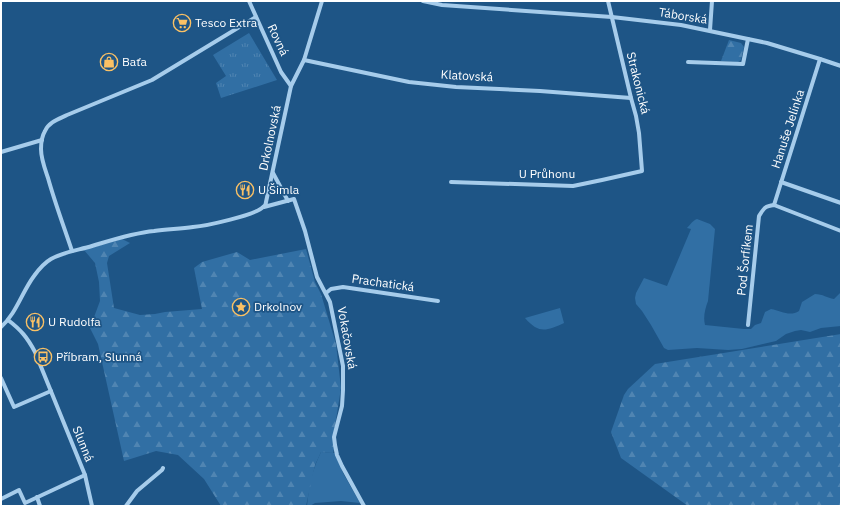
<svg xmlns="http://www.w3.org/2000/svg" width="842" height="507" viewBox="0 0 842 507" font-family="'IBM Plex Sans',sans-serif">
	<defs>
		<pattern id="forest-firs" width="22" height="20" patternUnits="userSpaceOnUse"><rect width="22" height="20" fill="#316fa4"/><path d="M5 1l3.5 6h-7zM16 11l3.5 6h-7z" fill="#5085b2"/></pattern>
		<pattern id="park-tufts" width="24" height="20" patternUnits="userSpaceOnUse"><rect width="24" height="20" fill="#316fa4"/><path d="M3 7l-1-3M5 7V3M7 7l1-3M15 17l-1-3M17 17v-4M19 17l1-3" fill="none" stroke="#5085b2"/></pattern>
	</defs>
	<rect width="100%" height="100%" fill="#1e5586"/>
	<g fill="#316fa4">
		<path d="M697,219L710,224L715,229L708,301C705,309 703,317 705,325L744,329H751L755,325L761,323L765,312L771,309C781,311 790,317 799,311L802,302L815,294C823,294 827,298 834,299L841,292V326L821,328L810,332L801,330L795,331L786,334L776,341L742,349L728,350L697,348L668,350L664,348L651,325L642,311L636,304L635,298L636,293L644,278L667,286L691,229L687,228C691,224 692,221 697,219Z"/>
		<path d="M560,308L564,323C546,331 539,334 525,318Z"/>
		<path d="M321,452L335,453L343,473L360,503L341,501L315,503L310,506H307C309,486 312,470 321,452Z"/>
	</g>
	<g fill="url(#forest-firs)">
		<polygon points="729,40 741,43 744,47 741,60 738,62 721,61"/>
		<polygon points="122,239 130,243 109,256 107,263 114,308 140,315 155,314 165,312 202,309 194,268 202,262 237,252 250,260 306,249 315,282 321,294 336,344 341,388 334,432 335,445 333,453 321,452 315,465 306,506 221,506 204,479 178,455 156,451 124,461 98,344 90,328 100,301 99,282 95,263 84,250"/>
		<polygon points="841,334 841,506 688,506 621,458 611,432 624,395 628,389 655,364"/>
	</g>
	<polygon fill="url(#park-tufts)" points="249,33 277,80 221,98 216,83 226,76 213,55"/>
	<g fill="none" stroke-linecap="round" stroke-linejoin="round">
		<g stroke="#a6cceb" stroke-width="4">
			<polyline points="249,1 281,72 291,86"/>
			<polyline points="423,1 442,5 612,17 681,25 767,43 820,59 841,66"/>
			<polyline points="710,30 712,1"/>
			<polyline points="304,60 409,82 456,87 540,91 631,98"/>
			<polyline points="688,62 743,64 748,39"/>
			<polyline points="1,152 42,140"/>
			<polyline points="273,173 288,201"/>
			<polyline points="451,182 573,186 602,180 642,171 639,133 636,116 631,98 608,1"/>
			<polyline points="781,182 841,203"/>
			<polyline points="774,205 820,59"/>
			<polyline points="264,207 294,199 305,231 317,277 330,302 343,366 343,390 342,406 334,437 335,445 337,455 342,466 364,506"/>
			<path d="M72,251C64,227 55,203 48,178C45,169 41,159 41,149C41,143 42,136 45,131C49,122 59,119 67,115L152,80L256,17"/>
			<polyline points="326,293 331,289 343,287 438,301"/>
			<path d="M8,320C21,330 27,337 35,352L85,475L92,506"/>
			<path d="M748,325L759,216C764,208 765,206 774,205L841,231"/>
			<path d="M1,327C16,314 22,292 34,276C39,269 44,263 51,259C63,252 79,250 92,246C112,240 133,233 154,231C167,229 180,229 193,227C206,226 256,215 263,207C265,206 266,204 266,202L291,86L304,60L322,1"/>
			<polyline points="1,378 14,407 51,391"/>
			<polyline points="37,497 40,506"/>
			<polyline points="1,499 19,490 25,503 85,475"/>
			<polyline points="126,506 137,491 162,470 163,468"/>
		</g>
	</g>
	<defs>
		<symbol id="supermarket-ring" viewBox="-11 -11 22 22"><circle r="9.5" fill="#1e5586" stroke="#fac165" stroke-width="1.5"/><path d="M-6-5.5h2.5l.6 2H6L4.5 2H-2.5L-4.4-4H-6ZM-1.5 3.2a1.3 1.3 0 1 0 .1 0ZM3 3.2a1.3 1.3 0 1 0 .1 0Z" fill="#fac165"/></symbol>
		<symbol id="shop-ring" viewBox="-11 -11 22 22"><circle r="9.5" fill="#1e5586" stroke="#fac165" stroke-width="1.5"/><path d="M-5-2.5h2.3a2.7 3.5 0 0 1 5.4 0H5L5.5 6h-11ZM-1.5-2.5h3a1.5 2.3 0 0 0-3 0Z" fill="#fac165"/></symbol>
		<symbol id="restaurant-ring" viewBox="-11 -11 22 22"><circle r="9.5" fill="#1e5586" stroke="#fac165" stroke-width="1.5"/><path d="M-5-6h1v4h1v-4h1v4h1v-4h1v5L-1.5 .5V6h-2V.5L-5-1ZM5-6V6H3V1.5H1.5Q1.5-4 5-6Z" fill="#fac165"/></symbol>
		<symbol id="sight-ring" viewBox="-11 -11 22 22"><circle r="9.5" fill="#1e5586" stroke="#fac165" stroke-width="1.5"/><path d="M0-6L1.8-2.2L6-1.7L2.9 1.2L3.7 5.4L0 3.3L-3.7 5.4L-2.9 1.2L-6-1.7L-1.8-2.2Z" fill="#fac165"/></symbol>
		<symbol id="bus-ring" viewBox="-11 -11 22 22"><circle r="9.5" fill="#1e5586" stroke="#fac165" stroke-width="1.5"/><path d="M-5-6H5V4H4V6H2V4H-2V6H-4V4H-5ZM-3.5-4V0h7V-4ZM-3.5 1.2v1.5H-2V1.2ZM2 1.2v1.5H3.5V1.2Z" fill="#fac165"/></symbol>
	</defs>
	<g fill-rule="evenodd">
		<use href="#supermarket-ring" x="172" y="13" width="20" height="20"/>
		<use href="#shop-ring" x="99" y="52" width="20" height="20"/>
		<use href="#restaurant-ring" x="235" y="180" width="20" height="20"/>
		<use href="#sight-ring" x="231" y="297" width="20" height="20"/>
		<use href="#restaurant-ring" x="25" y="312" width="20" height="20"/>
		<use href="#bus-ring" x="33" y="347" width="20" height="20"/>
	</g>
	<g text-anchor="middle" stroke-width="3.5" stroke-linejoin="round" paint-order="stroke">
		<g font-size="12" fill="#fff" stroke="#1e5586">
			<text transform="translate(683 16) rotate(9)" y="4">Táborská</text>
			<text transform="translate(278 40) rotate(65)" y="4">Rovná</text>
			<text transform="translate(467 76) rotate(3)" y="4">Klatovská</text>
			<text transform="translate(638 83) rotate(76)" y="4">Strakonická</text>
			<text transform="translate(788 129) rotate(-72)" y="4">Hanuše Jelínka</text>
			<text transform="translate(270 138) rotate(-78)" y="4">Drkolnovská</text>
			<text x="547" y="178">U Průhonu</text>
			<text transform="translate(745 260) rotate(-84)" y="4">Pod Šorfíkem</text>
			<text transform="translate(383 283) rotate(8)" y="4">Prachatická</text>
			<text transform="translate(347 338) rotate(80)" y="4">Vokačovská</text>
			<text transform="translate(83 444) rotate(68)" y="4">Slunná</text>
		</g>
		<g font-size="12" fill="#fff" stroke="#1e5586" text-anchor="start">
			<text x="195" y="27">Tesco Extra</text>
			<text x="122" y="66">Baťa</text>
			<text x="258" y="194">U Šimla</text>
			<text x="254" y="311">Drkolnov</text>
			<text x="48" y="326">U Rudolfa</text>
			<text x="56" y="361">Příbram, Slunná</text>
		</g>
	</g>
	<rect width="842" height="507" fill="none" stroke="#ffffff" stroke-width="4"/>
</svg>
